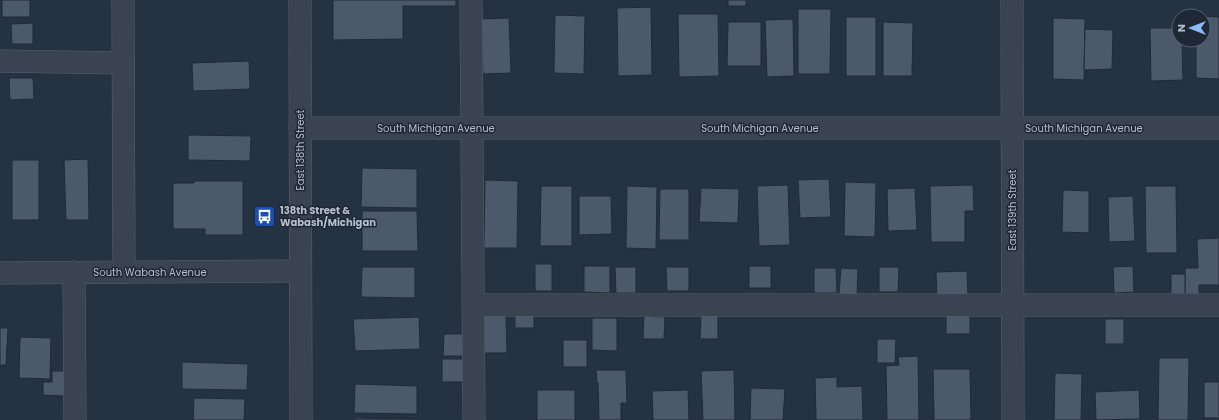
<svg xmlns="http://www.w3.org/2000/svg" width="1219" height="420" viewBox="0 0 1219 420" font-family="Poppins,sans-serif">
	<rect width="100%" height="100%" fill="#253241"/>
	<g fill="#4b596a" stroke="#202b37">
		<rect x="2" y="0" width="28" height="17"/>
		<polygon points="333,0 456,0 456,6 403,6 403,39 333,40"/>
		<rect x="728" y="0" width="18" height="6"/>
		<polygon points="651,7 652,75 618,76 617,8"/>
		<polygon points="798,9 831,9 830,74 798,74"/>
		<polygon points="678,14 718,14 719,76 679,77"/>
		<polygon points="555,15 585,16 584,74 554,73"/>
		<polygon points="1203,16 1219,17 1219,79 1196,78 1196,40 1203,40"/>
		<rect x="846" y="17" width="30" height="59"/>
		<polygon points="509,18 511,73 483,74 481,19"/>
		<polygon points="1053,18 1085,19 1084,80 1053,79"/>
		<polygon points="793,19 794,76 767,77 765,20"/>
		<polygon points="728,22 761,22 761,66 727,66"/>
		<polygon points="883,22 913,23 912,76 883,76"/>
		<polygon points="33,23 33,44 12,44 11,24"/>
		<polygon points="1150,28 1179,28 1179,40 1182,40 1183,80 1151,81"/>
		<polygon points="1085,29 1113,30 1112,69 1084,70"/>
		<polygon points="249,61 250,89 193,91 192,63"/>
		<polygon points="9,78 33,78 34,99 10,100"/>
		<polygon points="188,135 251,136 250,161 188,160"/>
		<polygon points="88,159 89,220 66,220 64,160"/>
		<rect x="12" y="160" width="27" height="60"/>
		<polygon points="362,168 417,169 417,208 361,207"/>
		<polygon points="829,179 831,217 800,218 798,180"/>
		<polygon points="485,180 518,181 517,248 484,248"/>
		<polygon points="194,181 243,181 243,235 205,235 205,229 173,229 173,183 194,183"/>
		<polygon points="845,182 876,183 875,237 844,236"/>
		<polygon points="788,185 790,245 759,246 757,186"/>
		<polygon points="973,185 974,211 965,211 965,242 931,242 930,186"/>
		<polygon points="541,186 572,186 572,246 540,246"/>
		<polygon points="627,186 657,187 656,249 626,248"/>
		<polygon points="1145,186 1176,186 1177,253 1146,253"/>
		<polygon points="701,188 739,189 738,223 699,222"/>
		<polygon points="915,188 917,230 888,231 887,189"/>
		<polygon points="660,189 689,189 689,240 659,240"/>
		<polygon points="1063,190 1089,191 1089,233 1062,232"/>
		<polygon points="579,196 611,196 612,234 579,235"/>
		<polygon points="1133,196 1135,241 1109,242 1108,197"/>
		<polygon points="362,211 417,211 418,251 362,251"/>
		<polygon points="1219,238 1219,285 1199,285 1199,294 1185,294 1185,268 1198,268 1197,239"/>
		<rect x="535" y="264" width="17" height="27"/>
		<polygon points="584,266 610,266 610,293 584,292"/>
		<rect x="749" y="266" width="22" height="22"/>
		<polygon points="1133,266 1134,292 1114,293 1113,267"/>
		<polygon points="362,267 415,267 415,298 361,297"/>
		<polygon points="615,267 636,267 636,293 616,293"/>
		<polygon points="666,267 689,267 689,291 667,291"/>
		<polygon points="879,267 899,267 898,292 879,292"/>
		<polygon points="814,268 836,268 837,293 814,293"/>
		<polygon points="841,268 858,269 857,295 839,294"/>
		<polygon points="967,271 968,298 937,298 936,272"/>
		<rect x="1171" y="274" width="14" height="20"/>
		<rect x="515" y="312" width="19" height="16"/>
		<polygon points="482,315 506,315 507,353 483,353"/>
		<polygon points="701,315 718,315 718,339 700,339"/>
		<polygon points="946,315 970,316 970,334 946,334"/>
		<polygon points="644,316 665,317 664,339 643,339"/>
		<polygon points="419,317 420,349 355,351 353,319"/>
		<polygon points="592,318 617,318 617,351 592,350"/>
		<rect x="1105" y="319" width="19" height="25"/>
		<polygon points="0,328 8,328 6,365 0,365"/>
		<polygon points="444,334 465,334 464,356 443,356"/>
		<polygon points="20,337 51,338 50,379 19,378"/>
		<polygon points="877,339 896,339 895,363 877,363"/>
		<rect x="563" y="340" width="24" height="27"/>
		<polygon points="918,356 919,420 887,420 886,366 899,365 898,357"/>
		<polygon points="1159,358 1189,358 1188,420 1158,420"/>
		<rect x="442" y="359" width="22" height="23"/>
		<polygon points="182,362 248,364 247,390 182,389"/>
		<polygon points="933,369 970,369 971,420 934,420"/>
		<polygon points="596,370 626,370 627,403 621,403 621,420 599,420 598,383 597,383"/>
		<polygon points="734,370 735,420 703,420 701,371"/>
		<polygon points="52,371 65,371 64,396 43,395 43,382 52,382"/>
		<polygon points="1055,373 1082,374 1081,420 1054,420"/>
		<polygon points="837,377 837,387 862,386 863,420 816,420 815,378"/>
		<rect x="1204" y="382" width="15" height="36"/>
		<polygon points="355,384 417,386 417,414 354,413"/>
		<polygon points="751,388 785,389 783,420 750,420"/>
		<rect x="537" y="390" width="38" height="30"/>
		<polygon points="688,390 689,420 653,420 652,391"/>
		<polygon points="1139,390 1140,419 1096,420 1095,392"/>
		<polygon points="194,398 245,399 244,420 193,420"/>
		<polygon points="355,418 417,419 417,420 355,420"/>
	</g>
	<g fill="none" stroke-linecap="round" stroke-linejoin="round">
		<defs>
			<g id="minor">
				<polyline points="123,0 124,272"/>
				<polyline points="300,0 301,420"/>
				<polyline points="471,0 474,420"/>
				<polyline points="1012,0 1013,420"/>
				<polyline points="0,61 123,63"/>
				<polyline points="300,128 1219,128"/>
				<polyline points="74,272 75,420"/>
				<polyline points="0,273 300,271"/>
				<polyline points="474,305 1219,305"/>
			</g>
		</defs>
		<use href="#minor" stroke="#57626e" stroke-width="23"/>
		<use href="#minor" stroke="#394450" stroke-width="22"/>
	</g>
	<defs>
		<symbol id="bus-square" viewBox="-11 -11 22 22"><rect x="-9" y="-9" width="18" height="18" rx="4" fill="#1a4fb4" stroke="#1e2935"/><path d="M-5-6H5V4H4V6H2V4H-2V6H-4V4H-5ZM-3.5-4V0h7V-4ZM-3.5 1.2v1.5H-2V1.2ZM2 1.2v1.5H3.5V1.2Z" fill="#fff"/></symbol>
	</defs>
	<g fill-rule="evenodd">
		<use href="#bus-square" x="252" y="204" width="25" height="25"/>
	</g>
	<g text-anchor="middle" stroke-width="3" stroke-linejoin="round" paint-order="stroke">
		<g font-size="10" fill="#b6bfcb" stroke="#1e2935">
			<text x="436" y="132">South Michigan Avenue</text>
			<text x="760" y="132">South Michigan Avenue</text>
			<text x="1084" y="132">South Michigan Avenue</text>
			<text transform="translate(300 150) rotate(-90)" y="4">East 138th Street</text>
			<text transform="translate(1012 210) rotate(-90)" y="4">East 139th Street</text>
			<text x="150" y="276">South Wabash Avenue</text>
		</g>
		<g font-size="10" font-weight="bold" fill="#b6bfcb" stroke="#1e2935" text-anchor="start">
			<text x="280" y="214">138th Street &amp;<tspan x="280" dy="12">Wabash/Michigan</tspan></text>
		</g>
	</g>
	<g transform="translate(1191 28) rotate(270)"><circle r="19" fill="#1e2935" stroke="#5b6571"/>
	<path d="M0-3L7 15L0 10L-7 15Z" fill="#8bbcfa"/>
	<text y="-6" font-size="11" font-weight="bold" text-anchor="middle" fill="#b6bfcb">N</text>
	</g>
</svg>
